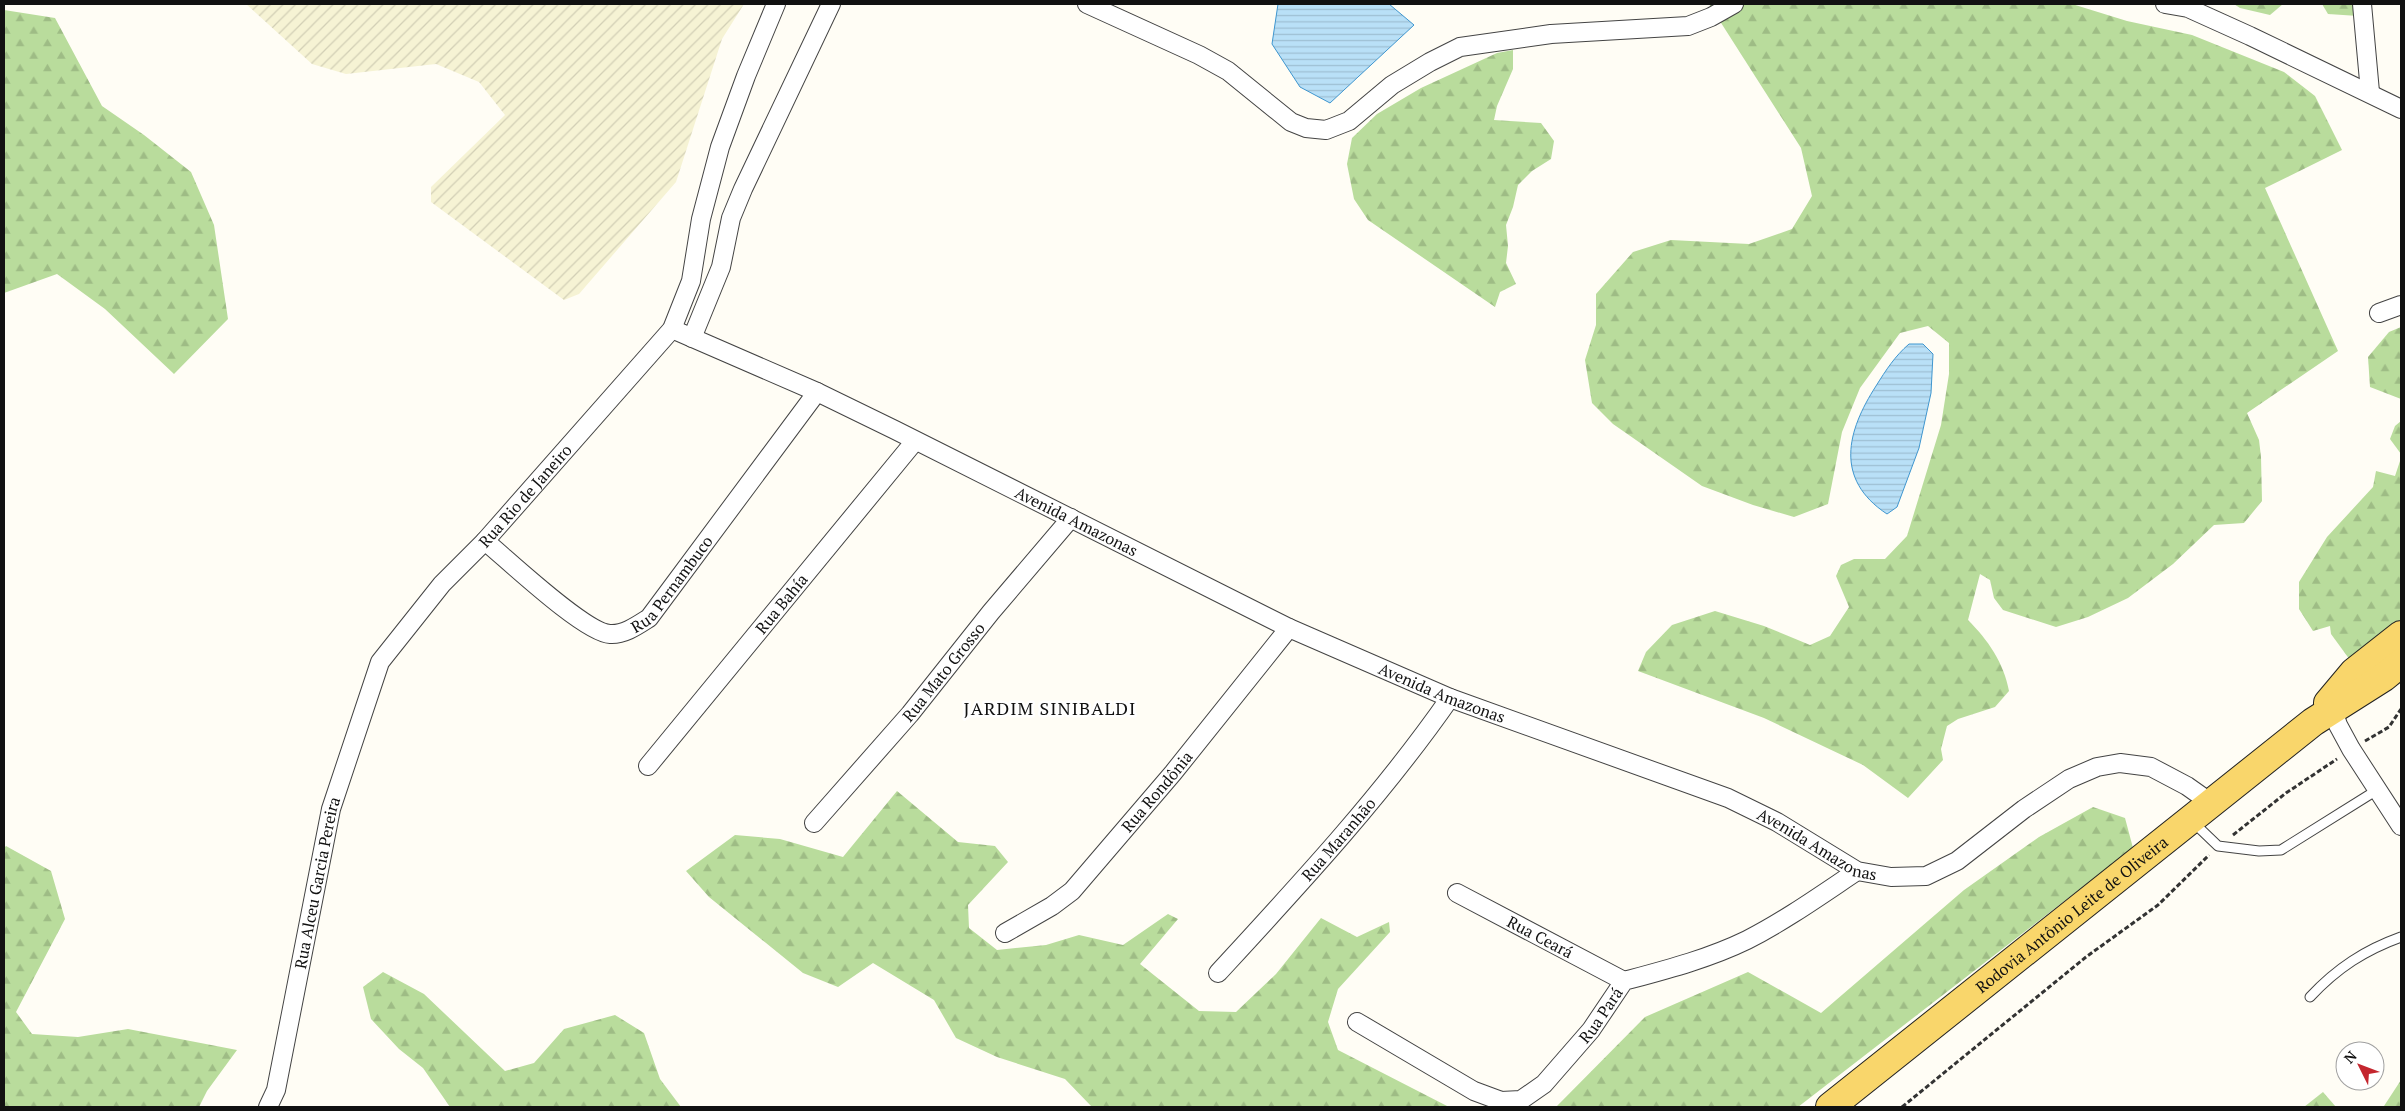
<svg xmlns="http://www.w3.org/2000/svg" width="2405" height="1111" viewBox="0 0 2405 1111" font-family="'PT Serif',serif">
	<defs>
		<pattern id="farmland-furrows" width="10" height="10" patternUnits="userSpaceOnUse" patternTransform="scale(1.25)"><rect width="10" height="10" fill="#f6f3d4"/><path d="M-1 1l2-2M0 10L10 0M9 11l2-2" fill="none" stroke="#d2cfb5"/></pattern>
		<pattern id="forest-firs" width="22" height="20" patternUnits="userSpaceOnUse" patternTransform="scale(1.25)"><rect width="22" height="20" fill="#b9dc9c"/><path d="M5 1l3.5 6h-7zM16 11l3.5 6h-7z" fill="#9ebc85"/></pattern>
		<pattern id="water-rules" width="6" height="5" patternUnits="userSpaceOnUse" patternTransform="scale(1.25)"><rect width="6" height="5" fill="#b9e0f7"/><path d="M0 2.5h6" fill="none" stroke="#9ebfd3"/></pattern>
	</defs>
	<rect width="100%" height="100%" fill="#fffdf5"/>
	<polygon fill="url(#farmland-furrows)" points="246,4 744,4 722,39 676,182 579,294 564,300 431,202 431,187 505,115 479,82 436,64 346,74 312,64"/>
	<g fill="url(#forest-firs)">
		<path d="M1709,4H2072L2127,21L2192,35L2284,72L2315,96L2342,150L2265,188L2338,351L2247,413L2259,440L2261,457L2262,501L2244,523L2214,525L2173,564L2128,598L2088,617L2056,627L2003,610L1994,598L1990,580L1980,574L1968,620C1988,640 2004,663 2009,691L1995,707L1958,719L1947,726L1941,749L1943,760L1908,798L1863,765L1764,718L1638,671L1646,652L1672,625L1715,611L1764,626L1810,645L1830,636L1849,607L1836,576L1841,565L1854,559H1885L1907,536L1941,425L1949,374V343L1928,326L1900,333L1860,388L1842,432L1828,504L1794,517L1753,505L1702,486L1613,424L1592,403L1585,360L1596,325V294L1633,252L1671,240L1749,244L1792,229L1812,196L1801,148Z"/>
		<polygon points="2234,4 2283,4 2270,15 2240,8"/>
		<polygon points="2322,4 2357,4 2358,16 2328,14"/>
		<polygon points="4,10 55,18 102,106 144,135 191,172 214,225 228,319 174,374 105,309 57,274 4,293"/>
		<polygon points="1513,50 1513,69 1497,106 1494,120 1541,123 1554,141 1551,159 1532,171 1518,185 1513,207 1506,225 1508,246 1506,263 1516,284 1500,292 1495,307 1368,220 1354,199 1347,164 1352,138 1377,114 1421,88 1497,53"/>
		<polygon points="2401,327 2401,399 2370,387 2368,357 2389,332"/>
		<polygon points="2401,421 2401,454 2390,439 2395,426"/>
		<polygon points="2401,458 2401,619 2350,660 2331,634 2330,626 2313,631 2299,609 2299,582 2327,537 2373,487 2376,471 2395,476"/>
		<polygon points="897,791 958,842 995,846 1008,862 968,905 969,928 997,950 1046,945 1079,935 1123,945 1168,914 1178,919 1140,964 1199,1011 1236,1012 1276,974 1321,918 1357,937 1389,922 1390,932 1338,989 1328,1022 1338,1050 1449,1107 1092,1107 1065,1079 997,1057 956,1038 934,1000 873,963 838,987 803,973 709,897 686,871 735,835 780,839 843,857"/>
		<polygon points="2093,807 2125,818 2133,848 1798,1107 1556,1107 1645,1017 1748,972 1821,1013 1964,890 2039,837"/>
		<polygon points="6,846 51,871 65,919 16,1012 32,1034 78,1037 128,1029 237,1050 207,1091 199,1107 4,1107 4,848"/>
		<polygon points="383,972 424,994 505,1071 534,1063 564,1029 615,1015 644,1033 660,1079 681,1107 450,1107 423,1068 399,1049 371,1019 363,987"/>
		<polygon points="2401,1080 2401,1107 2382,1107 2384,1106"/>
		<polygon points="2323,1092 2336,1107 2304,1107"/>
	</g>
	<g fill="url(#water-rules)" stroke="#3f96cf">
		<polygon points="1278,4 1389,4 1414,25 1330,103 1300,87 1272,44"/>
		<path d="M1909,344H1923L1933,354L1931,393L1919,448L1897,507L1887,514C1834,479 1847,431 1876,386C1886,370 1895,356 1909,344Z"/>
	</g>
	<g fill="none" stroke-linecap="round" stroke-linejoin="round">
		<defs>
			<g id="lane">
				<polyline points="2193,822 2218,846 2259,851 2281,850 2377,790"/>
				<path d="M2310,997C2337,968 2365,950 2401,937"/>
			</g>
			<g id="street">
				<polyline points="1087,4 1199,55 1228,71 1291,122 1306,128 1326,130 1349,121 1392,85 1430,62 1460,47 1551,34 1688,26 1711,17 1734,4"/>
				<polyline points="2165,4 2188,8 2250,36 2401,109"/>
				<polyline points="2362,4 2370,92"/>
				<polyline points="2379,313 2401,305"/>
				<path id="s1" d="M672,329L817,392L895,430L1289,628L1450,698L1728,798L1777,822L1857,871L1891,877L1926,876L1957,861L2024,809L2069,779L2097,767L2120,763L2151,767L2187,786L2211,803"/>
				<polyline points="692,338 721,267 731,218 743,189 831,4"/>
				<path id="s2" d="M485,541C508,560 585,633 610,634C624,635 638,625 649,618L817,392"/>
				<polyline points="2330,701 2338,725 2351,749 2401,826"/>
				<path id="s3" d="M648,766L915,441"/>
				<path id="s4" d="M814,823L910,714L991,612L1071,518"/>
				<path id="s5" d="M1457,893L1624,981"/>
				<path id="s6" d="M1005,933L1052,906L1072,891L1173,773L1289,628"/>
				<path id="s7" d="M1218,973C1299,885 1381,797 1450,698"/>
				<path id="s8" d="M1357,1022L1474,1091L1501,1101L1521,1100L1544,1084L1591,1030L1624,981C1665,970 1708,959 1747,940C1786,920 1821,895 1857,871"/>
				<path id="s9" d="M268,1107L276,1090L331,809L380,662L442,584L485,541L672,329L691,281L701,219L720,147L746,76L776,4"/>
			</g>
			<g id="primary">
				<polyline points="2328,703 2354,672 2401,635"/>
				<path id="s10" d="M1830,1107L2313,722L2384,677L2401,663"/>
			</g>
		</defs>
		<use href="#lane" stroke="#444" stroke-width="11"/>
		<use href="#street" stroke="#444" stroke-width="20"/>
		<use href="#primary" stroke="#222" stroke-width="30"/>
		<g stroke="#333" stroke-width="3" stroke-dasharray="5 2.5" stroke-linecap="butt">
			<polyline points="2365,741 2389,727 2401,709"/>
			<polyline points="2233,835 2286,793 2337,759"/>
			<polyline points="1902,1107 2086,957 2158,905 2209,855"/>
		</g>
		<use href="#lane" stroke="#fff" stroke-width="9"/>
		<use href="#street" stroke="#fff" stroke-width="18"/>
		<use href="#primary" stroke="#f9d66b" stroke-width="28"/>
	</g>
	<g text-anchor="middle" stroke-width="5" stroke-linejoin="round" paint-order="stroke">
		<g font-size="16" fill="#111" stroke="#fff">
			<text dy="6" stroke="none"><textPath href="#s9" startOffset="681">Rua Rio de Janeiro</textPath></text>
			<text dy="6" stroke="none"><textPath href="#s1" startOffset="448">Avenida Amazonas</textPath></text>
			<text dy="6" stroke="none"><textPath href="#s2" startOffset="240">Rua Pernambuco</textPath></text>
			<text dy="6" stroke="none"><textPath href="#s3" startOffset="210">Rua Bahía</textPath></text>
			<text dy="6" stroke="none"><textPath href="#s4" startOffset="199">Rua Mato Grosso</textPath></text>
			<text dy="6" stroke="none"><textPath href="#s1" startOffset="852">Avenida Amazonas</textPath></text>
			<text dy="6" stroke="none"><textPath href="#s6" startOffset="210">Rua Rondônia</textPath></text>
			<text dy="6" stroke="none"><textPath href="#s7" startOffset="180">Rua Maranhão</textPath></text>
			<text dy="6" stroke="none"><textPath href="#s1" startOffset="1258">Avenida Amazonas</textPath></text>
			<text dy="6" stroke="none"><textPath href="#s9" startOffset="230">Rua Alceu Garcia Pereira</textPath></text>
			<text dy="6" stroke="none"><textPath href="#s10" startOffset="309">Rodovia Antônio Leite de Oliveira</textPath></text>
			<text dy="6" stroke="none"><textPath href="#s5" startOffset="94">Rua Ceará</textPath></text>
			<text dy="6" stroke="none"><textPath href="#s8" startOffset="302">Rua Pará</textPath></text>
		</g>
		<g font-size="18" letter-spacing="1" fill="#111" stroke="#fff">
			<text x="1050" y="715">JARDIM SINIBALDI</text>
		</g>
	</g>
	<rect width="2405" height="1111" fill="none" stroke="#111111" stroke-width="10"/>
	<g transform="translate(2360 1066) rotate(312)"><circle r="24" fill="#ffffff" stroke="#a0a0a0"/>
	<path d="M0-4L9 19L0 12L-9 19Z" fill="#c4262e"/>
	<text y="-8" font-size="14" font-weight="bold" text-anchor="middle" fill="#111111">N</text>
	</g>
</svg>
